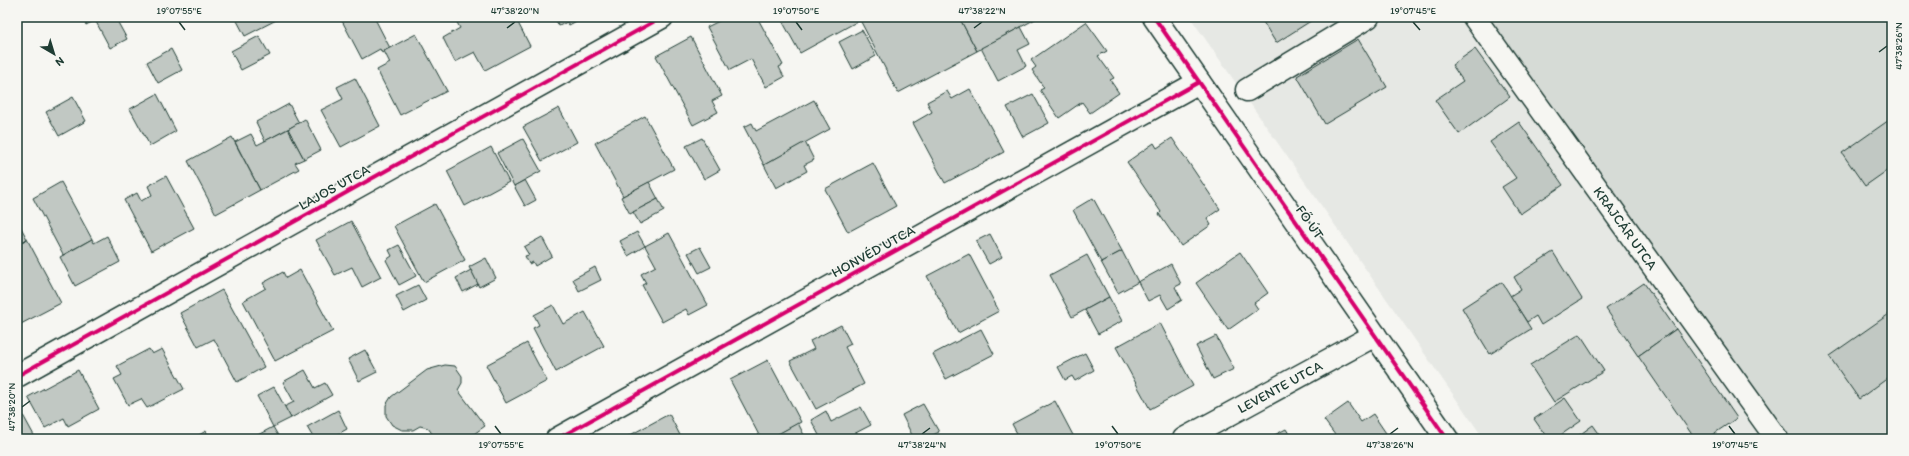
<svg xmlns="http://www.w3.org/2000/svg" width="1909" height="456" viewBox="0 0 1909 456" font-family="Itim,sans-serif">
	<rect width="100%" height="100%" fill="#f6f6f2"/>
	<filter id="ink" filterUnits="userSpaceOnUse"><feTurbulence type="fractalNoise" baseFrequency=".025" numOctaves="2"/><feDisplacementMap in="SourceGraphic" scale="8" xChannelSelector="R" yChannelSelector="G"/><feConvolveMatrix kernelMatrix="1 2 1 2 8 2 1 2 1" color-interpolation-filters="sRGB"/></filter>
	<g filter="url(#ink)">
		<polygon fill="#e6e8e4" points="1190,17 1498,17 1801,439 1484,439"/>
		<polygon fill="#d6dbd6" stroke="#7a8c85" points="1474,17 1892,17 1892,439 1777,439"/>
		<g fill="#c1c8c3" stroke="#1f3d34">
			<polygon points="82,17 101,17 86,25"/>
			<polygon points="101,17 115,17 127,39 110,48 95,20"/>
			<polygon points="235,17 282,17 245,36"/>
			<polygon points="340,17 374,17 390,48 382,53 380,49 362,59"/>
			<polygon points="454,17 515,17 530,46 485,70 475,52 455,62 443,38 460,28"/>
			<polygon points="536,17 552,17 539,23"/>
			<polygon points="554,17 584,17 569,25 567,22 559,26"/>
			<polygon points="727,17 757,17 783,65 779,67 784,77 766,87 751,59 730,70 707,27"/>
			<polygon points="780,17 858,17 860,20 800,53"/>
			<polygon points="866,17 959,17 977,51 898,93 860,20"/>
			<polygon points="963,17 1039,17 977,51 960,19"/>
			<polygon points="1260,17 1317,17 1276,43"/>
			<polygon points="1086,22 1107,51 1098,56 1114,78 1110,80 1119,93 1090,113 1082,102 1059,118 1040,90 1044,88 1032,70 1036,67 1031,60"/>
			<polygon points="1021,27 1030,44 1018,50 1026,66 998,81 981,48"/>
			<polygon points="862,30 876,56 853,69 839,42"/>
			<polygon points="416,34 447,91 400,115 377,70 390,63 384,51"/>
			<polygon points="259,36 270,55 241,70 231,51"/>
			<polygon points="691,37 722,96 712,101 718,112 693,125 656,56"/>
			<polygon points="1358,39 1387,87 1325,124 1297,76"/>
			<polygon points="171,49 182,70 158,83 147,62"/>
			<polygon points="1475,49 1510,97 1459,134 1435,100 1463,81 1452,65"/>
			<polygon points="355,78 380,126 341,147 321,110 343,99 337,87"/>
			<polygon points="970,89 1004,152 945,183 913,123 932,112 927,102 947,91 952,99"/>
			<polygon points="157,94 176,131 150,146 130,109"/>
			<polygon points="1033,94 1049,123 1023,137 1007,107"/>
			<polygon points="73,97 86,121 59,136 46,112"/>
			<polygon points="814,100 830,129 764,165 744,127 752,123 756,131"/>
			<polygon points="289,104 299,123 265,141 256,122"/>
			<polygon points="559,108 577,142 542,161 523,127"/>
			<polygon points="645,116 674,169 623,196 595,143"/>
			<polygon points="1892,118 1892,167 1865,186 1842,153"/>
			<polygon points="305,119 321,150 304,159 288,129"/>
			<polygon points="1519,122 1563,185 1520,214 1502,187 1516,178 1490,142"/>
			<polygon points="288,129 304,159 295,163 299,169 260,190 235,142 251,134 257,145"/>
			<polygon points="232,137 260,190 216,214 188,161"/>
			<polygon points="702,138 720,170 704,179 686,146"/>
			<polygon points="1172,138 1220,209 1207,218 1211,225 1181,246 1159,214 1161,212 1127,162 1154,143 1157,148"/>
			<polygon points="523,139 541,171 514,186 497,153"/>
			<polygon points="805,142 814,160 804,165 807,171 776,188 764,165"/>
			<polygon points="491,147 509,182 465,206 447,171"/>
			<polygon points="873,163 896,206 848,232 825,189"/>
			<polygon points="166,176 194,228 151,251 124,200 137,193 141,201 152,195 148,186"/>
			<polygon points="525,180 536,200 525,206 514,186"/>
			<polygon points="61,182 92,239 63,255 33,198"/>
			<polygon points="649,182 658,199 630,214 621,197"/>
			<polygon points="1093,198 1122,251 1101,262 1073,210"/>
			<polygon points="658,199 664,211 640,224 633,212"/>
			<polygon points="435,204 465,260 424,282 394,226"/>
			<polygon points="17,220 27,239 17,245"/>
			<polygon points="351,221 381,277 362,287 352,267 335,275 316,240"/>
			<polygon points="637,232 645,246 628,256 620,241"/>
			<polygon points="669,233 708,305 689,315 686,309 662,322 642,285 646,283 641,274 656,266 645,246"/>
			<polygon points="990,234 1002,257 989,264 976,241"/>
			<polygon points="107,236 120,262 75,286 60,257 92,239 94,243"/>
			<polygon points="542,237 552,256 535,266 533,262 529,264 525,256 529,255 524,247"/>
			<polygon points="27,239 61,303 17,326 17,269 19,268 17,265 17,245"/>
			<polygon points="399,245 416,276 399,285 386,260 392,256 389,250"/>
			<polygon points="700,247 711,267 699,273 688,253"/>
			<polygon points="1122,251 1138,282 1118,293 1101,262"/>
			<polygon points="1240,252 1268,293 1254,303 1258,309 1228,330 1196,283"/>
			<polygon points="1553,252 1582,299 1541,325 1536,316 1527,322 1510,296 1521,289 1514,277"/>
			<polygon points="969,254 999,311 958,333 927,276"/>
			<polygon points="1087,255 1109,297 1072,317 1050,275"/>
			<polygon points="486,258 496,278 479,287 469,267"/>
			<polygon points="1171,264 1181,284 1175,287 1182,300 1168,309 1160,295 1148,301 1138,282"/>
			<polygon points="595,267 601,280 579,291 573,279"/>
			<polygon points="300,270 333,331 275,361 243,301 266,288 263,283 283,272 286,278"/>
			<polygon points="471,270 478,284 463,292 456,278"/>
			<polygon points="1502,282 1531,329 1490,354 1462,308"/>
			<polygon points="1644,283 1676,329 1638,356 1606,309"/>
			<polygon points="418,285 426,300 404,312 396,296"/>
			<polygon points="222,290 264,367 237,382 214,339 198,347 180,313"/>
			<polygon points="1109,297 1122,321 1098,334 1085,310"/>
			<polygon points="553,305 563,324 585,312 604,346 556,372 533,328 539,325 534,315"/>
			<polygon points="1892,312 1892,375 1859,399 1829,356"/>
			<polygon points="1160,323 1193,386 1150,409 1116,347"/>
			<polygon points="841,325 851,344 845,347 864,384 816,409 790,361 814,349 810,341"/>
			<polygon points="981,329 994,354 946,379 933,354"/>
			<polygon points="1676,329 1737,418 1706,439 1695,439 1638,356"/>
			<polygon points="1580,334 1604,371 1554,402 1530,365"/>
			<polygon points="1216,336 1234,369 1213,379 1196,346"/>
			<polygon points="527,343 547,381 506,403 486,365"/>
			<polygon points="149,349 152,354 162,349 184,389 147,408 141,399 128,405 114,379 122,375 117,366"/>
			<polygon points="365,350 377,372 359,381 348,359"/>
			<polygon points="1085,353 1094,370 1075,381 1072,376 1065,380 1058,367"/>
			<polygon points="768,360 801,422 769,439 761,439 730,380"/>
			<polygon points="445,365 455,366 462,376 462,383 458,390 485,426 467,439 436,439 428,428 420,426 413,430 402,430 392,425 386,416 386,405 391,397 427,370"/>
			<polygon points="78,370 99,409 68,426 64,418 45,428 28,397"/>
			<polygon points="305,370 315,388 325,383 332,395 291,418 284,407 294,402 283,382"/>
			<polygon points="274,387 291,418 273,427 257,396"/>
			<polygon points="1565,398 1581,421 1555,439 1548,439 1534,419"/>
			<polygon points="1055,401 1075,439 1020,439 1012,424"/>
			<polygon points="1348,403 1361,422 1373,414 1390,439 1338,439 1324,420"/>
			<polygon points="923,404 939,432 925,439 914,439 902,415"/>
			<polygon points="17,406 18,406 36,439 17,439"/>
			<polygon points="861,407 871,425 844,439 821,439 811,420 826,411 831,422"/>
			<polygon points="338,410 347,429 329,439 314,439 307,427"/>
			<polygon points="669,414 682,439 623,439"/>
			<polygon points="798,423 806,439 769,439"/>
			<polygon points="1593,425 1603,439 1574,439"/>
			<polygon points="273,427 280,439 253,439 252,438"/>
			<polygon points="1286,429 1292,439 1267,439"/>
			<polygon points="206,431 210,439 192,439"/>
		</g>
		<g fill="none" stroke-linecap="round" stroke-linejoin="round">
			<defs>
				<g id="minor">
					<path id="s1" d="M1474,17L1777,439"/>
					<polyline points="1247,90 1368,17"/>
					<polyline points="17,376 662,17"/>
					<polyline points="557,439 1199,82"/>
					<path id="s2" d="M1184,439L1375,335"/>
				</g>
				<polyline id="major" points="1154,17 1447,439"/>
			</defs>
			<use href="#minor" stroke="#1f3d34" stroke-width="25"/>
			<use href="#major" stroke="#1f3d34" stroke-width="25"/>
			<use href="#minor" stroke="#f6f6f2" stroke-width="22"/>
			<use href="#major" stroke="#f6f6f2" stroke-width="22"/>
			<defs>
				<g id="cycleway">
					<polyline points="1154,17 1447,439"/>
					<polyline points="17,376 662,17"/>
					<polyline points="557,439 1199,82"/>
				</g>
			</defs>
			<use href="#cycleway" stroke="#f6f6f2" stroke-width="6"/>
			<use href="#cycleway" stroke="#d6006c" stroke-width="4"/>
		</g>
	</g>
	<path fill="none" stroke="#1f3d34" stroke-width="1.5" d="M179,22L185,30M796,22L802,30M1413,22L1420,30M507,28L515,22M974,28L982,22M1879,52L1887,46M22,407L30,401M495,426L501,434M1112,426L1118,434M1729,426L1735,434M922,434L930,428M1390,434L1398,428"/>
	<g text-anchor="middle" stroke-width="3" stroke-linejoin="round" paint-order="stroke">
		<g font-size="14" fill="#1f3d34" stroke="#f6f6f2">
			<text transform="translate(334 187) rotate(-29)" y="5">LAJOS UTCA</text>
			<text transform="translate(1310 222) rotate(55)" y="5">FŐ ÚT</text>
			<text dy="5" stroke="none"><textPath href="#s1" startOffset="260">KRAJCÁR UTCA</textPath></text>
			<text transform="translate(873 251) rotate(-29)" y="5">HONVÉD UTCA</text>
			<text dy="5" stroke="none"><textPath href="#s2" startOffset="109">LEVENTE UTCA</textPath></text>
		</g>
	</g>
	<rect width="1909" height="456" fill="none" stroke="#f6f6f2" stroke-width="44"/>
	<g transform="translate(54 54) rotate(142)" stroke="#f6f6f2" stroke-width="3" paint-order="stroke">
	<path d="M0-3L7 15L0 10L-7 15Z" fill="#1f3d34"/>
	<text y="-6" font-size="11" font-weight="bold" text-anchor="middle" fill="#1f3d34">N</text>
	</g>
	<rect x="22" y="22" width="1865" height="412" fill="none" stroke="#1f3d34" stroke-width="1.5"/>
	<g font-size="10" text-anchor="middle" fill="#1f3d34">
		<text x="179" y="14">19°07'55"E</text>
		<text x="515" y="14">47°38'20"N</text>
		<text x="796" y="14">19°07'50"E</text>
		<text x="982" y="14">47°38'22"N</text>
		<text x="1413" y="14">19°07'45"E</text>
		<text transform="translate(1898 46) rotate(-90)" y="4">47°38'26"N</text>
		<text transform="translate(11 407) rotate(-90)" y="4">47°38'20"N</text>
		<text x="501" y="448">19°07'55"E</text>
		<text x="922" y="448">47°38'24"N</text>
		<text x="1118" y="448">19°07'50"E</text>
		<text x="1390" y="448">47°38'26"N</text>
		<text x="1735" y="448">19°07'45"E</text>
	</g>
</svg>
